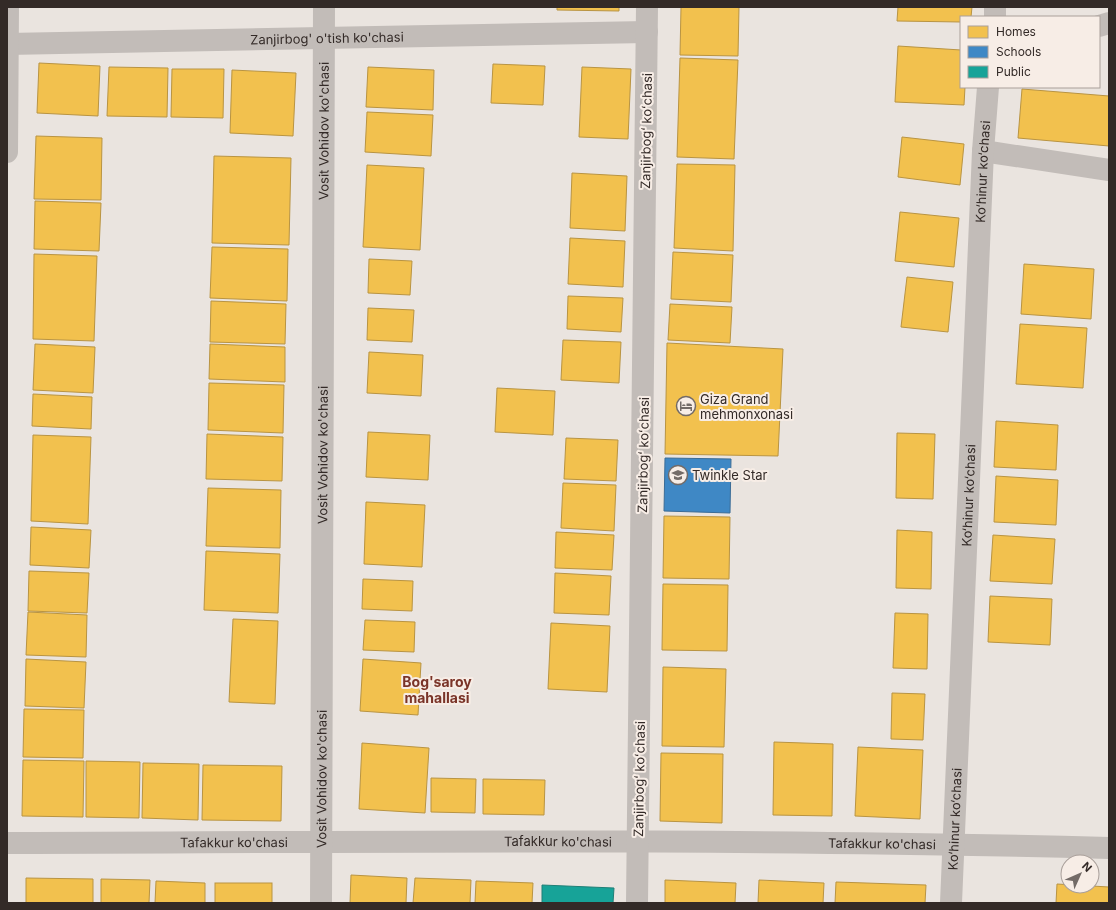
<svg xmlns="http://www.w3.org/2000/svg" width="1116" height="910" viewBox="0 0 1116 910" font-family="Inter,sans-serif">
	<rect width="100%" height="100%" fill="#eae4df"/>
	<g fill="#f2c14e" stroke="#b99442">
		<polygon points="557,7 619,7 619,11 557,10"/>
		<polygon points="681,7 739,7 738,56 680,55"/>
		<polygon points="898,7 972,7 971,17 961,17 961,22 897,21"/>
		<polygon points="898,46 961,50 961,87 965,87 964,105 895,102"/>
		<polygon points="680,58 738,60 734,159 677,157"/>
		<polygon points="39,63 100,66 98,116 37,113"/>
		<polygon points="493,64 545,66 543,105 491,103"/>
		<polygon points="109,67 168,68 167,117 107,116"/>
		<polygon points="368,67 434,70 433,110 366,107"/>
		<polygon points="582,67 631,69 628,139 579,137"/>
		<polygon points="172,69 224,69 223,118 171,117"/>
		<polygon points="232,70 296,73 293,136 230,133"/>
		<polygon points="1022,89 1109,96 1109,146 1018,138"/>
		<polygon points="367,112 433,115 431,156 365,152"/>
		<polygon points="36,136 102,138 101,200 34,199"/>
		<polygon points="902,137 964,144 960,185 898,177"/>
		<polygon points="214,156 291,158 289,245 212,243"/>
		<polygon points="677,164 735,165 733,251 674,248"/>
		<polygon points="367,165 424,168 420,250 363,247"/>
		<polygon points="572,173 627,176 625,231 570,228"/>
		<polygon points="35,201 101,203 99,251 34,249"/>
		<polygon points="900,212 959,218 954,267 895,261"/>
		<polygon points="570,238 625,241 623,287 568,284"/>
		<polygon points="212,247 288,249 287,301 210,298"/>
		<polygon points="673,252 733,255 731,302 671,299"/>
		<polygon points="34,254 97,256 94,341 33,339"/>
		<polygon points="369,259 412,261 410,295 368,293"/>
		<polygon points="1024,264 1094,269 1091,319 1021,314"/>
		<polygon points="907,277 953,282 948,332 901,327"/>
		<polygon points="568,296 623,298 621,332 567,329"/>
		<polygon points="211,301 286,304 285,344 210,342"/>
		<polygon points="670,304 732,307 730,343 668,340"/>
		<polygon points="368,308 414,310 412,342 367,340"/>
		<polygon points="1020,324 1087,328 1083,388 1016,384"/>
		<polygon points="563,340 621,342 619,383 561,380"/>
		<polygon points="667,343 783,349 778,456 665,454"/>
		<polygon points="35,344 95,347 93,393 33,390"/>
		<polygon points="210,344 285,347 285,382 209,379"/>
		<polygon points="369,352 423,355 421,396 367,393"/>
		<polygon points="209,383 284,385 283,433 208,430"/>
		<polygon points="497,388 555,391 553,435 495,432"/>
		<polygon points="33,394 92,397 91,429 32,426"/>
		<polygon points="996,421 1058,425 1056,470 994,467"/>
		<polygon points="368,432 430,435 428,480 366,477"/>
		<polygon points="897,433 935,434 933,499 896,498"/>
		<polygon points="207,434 283,437 282,481 206,479"/>
		<polygon points="33,435 91,437 88,524 31,521"/>
		<polygon points="566,438 618,440 616,481 564,479"/>
		<polygon points="996,476 1058,480 1056,525 994,522"/>
		<polygon points="563,483 616,485 614,531 561,528"/>
		<polygon points="208,488 281,490 280,548 206,546"/>
		<polygon points="366,502 425,505 422,567 364,564"/>
		<polygon points="664,516 730,517 729,579 663,578"/>
		<polygon points="31,527 91,530 89,568 30,565"/>
		<polygon points="897,530 932,532 931,589 896,588"/>
		<polygon points="556,532 614,535 612,570 555,568"/>
		<polygon points="993,535 1055,539 1052,584 990,581"/>
		<polygon points="206,551 280,554 278,613 204,610"/>
		<polygon points="29,571 89,573 87,613 28,611"/>
		<polygon points="555,573 611,576 609,615 554,613"/>
		<polygon points="363,579 413,581 412,611 362,609"/>
		<polygon points="663,584 728,585 727,651 662,650"/>
		<polygon points="990,596 1052,599 1050,645 988,642"/>
		<polygon points="28,612 87,615 86,657 26,655"/>
		<polygon points="895,613 928,614 927,669 893,668"/>
		<polygon points="233,619 278,621 275,704 229,702"/>
		<polygon points="365,620 415,622 414,652 363,650"/>
		<polygon points="551,623 610,626 607,692 548,689"/>
		<polygon points="26,659 86,662 84,708 25,706"/>
		<polygon points="363,659 421,663 418,715 360,711"/>
		<polygon points="663,667 726,669 724,747 662,746"/>
		<polygon points="892,693 925,694 923,740 891,739"/>
		<polygon points="24,709 84,710 83,758 23,757"/>
		<polygon points="774,742 833,744 832,816 773,815"/>
		<polygon points="362,743 429,748 425,813 359,809"/>
		<polygon points="858,747 923,750 920,819 855,816"/>
		<polygon points="661,753 723,754 722,823 660,821"/>
		<polygon points="23,760 84,761 83,817 22,816"/>
		<polygon points="86,761 140,762 139,818 86,817"/>
		<polygon points="143,763 199,764 198,820 142,818"/>
		<polygon points="203,765 282,766 281,821 202,820"/>
		<polygon points="431,778 476,779 475,813 431,812"/>
		<polygon points="483,779 545,780 544,815 483,814"/>
		<polygon points="351,875 407,878 406,903 350,903"/>
		<polygon points="26,878 93,879 93,903 26,903"/>
		<polygon points="415,878 471,880 470,903 413,903"/>
		<polygon points="101,879 150,880 149,903 101,903"/>
		<polygon points="665,880 736,883 735,903 665,903"/>
		<polygon points="759,880 824,883 823,903 758,903"/>
		<polygon points="156,881 205,883 205,903 155,903"/>
		<polygon points="476,881 533,883 532,903 475,903"/>
		<polygon points="836,882 926,885 925,903 835,903"/>
		<rect x="215" y="883" width="57" height="20"/>
		<polygon points="1057,884 1109,887 1109,903 1056,903"/>
	</g>
	<polygon fill="#3f88c5" stroke="#3b6c96" points="665,458 731,459 730,513 664,511"/>
	<polygon fill="#17a398" stroke="#1f7f76" points="542,885 614,888 613,903 542,903"/>
	<g fill="none" stroke-linecap="round" stroke-linejoin="round">
		<g stroke="#c2bcb8" stroke-width="22">
			<polyline points="995,17 995,7"/>
			<polyline points="1099,26 1109,23"/>
			<path id="s1" d="M7,44L647,32"/>
			<polyline points="983,151 1109,170"/>
			<polyline points="7,152 8,7"/>
			<path id="s2" d="M7,843C374,842 742,838 1109,848"/>
			<path id="s3" d="M321,903L324,7"/>
			<polyline points="637,903 647,7"/>
			<path id="s4" d="M951,903L983,151L988,87"/>
		</g>
	</g>
	<defs>
		<symbol id="hotel-ring" viewBox="-11 -11 22 22"><circle r="9.5" fill="#f7ede6" stroke="#736b67" stroke-width="1.5"/><path d="M-6-4.5h1.5V1H6V5H4.5V3h-9V5H-6ZM-4 0a1.8 1.8 0 1 1 3.6 0ZM.5 0V-2.5h3Q6-2.5 6 0Z" fill="#736b67"/></symbol>
		<symbol id="school-ring" viewBox="-11 -11 22 22"><circle r="9.5" fill="#f7ede6" stroke="#736b67" stroke-width="1.5"/><path d="M0-5L7-2L0 1L-7-2ZM-4 1L0 2.5L4 1V4Q0 6-4 4Z" fill="#736b67"/></symbol>
	</defs>
	<g fill-rule="evenodd">
		<use href="#hotel-ring" x="675" y="395" width="22" height="22"/>
		<use href="#school-ring" x="667" y="464" width="22" height="22"/>
	</g>
	<g text-anchor="middle" stroke-width="4" stroke-linejoin="round" paint-order="stroke">
		<g font-size="13" fill="#332a27" stroke="#f7ede6">
			<text dy="5" stroke="none"><textPath href="#s1" startOffset="320">Zanjirbog' o'tish ko'chasi</textPath></text>
			<text dy="5" stroke="none"><textPath href="#s3" startOffset="772">Vosit Vohidov ko'chasi</textPath></text>
			<text transform="translate(646 131) rotate(-89)" y="5">Zanjirbogʻ koʻchasi</text>
			<text dy="5" stroke="none"><textPath href="#s4" startOffset="732">Ko‘hinur ko‘chasi</textPath></text>
			<text dy="5" stroke="none"><textPath href="#s3" startOffset="448">Vosit Vohidov ko'chasi</textPath></text>
			<text transform="translate(643 455) rotate(-89)" y="5">Zanjirbogʻ koʻchasi</text>
			<text dy="5" stroke="none"><textPath href="#s4" startOffset="408">Ko‘hinur ko‘chasi</textPath></text>
			<text dy="5" stroke="none"><textPath href="#s3" startOffset="124">Vosit Vohidov ko'chasi</textPath></text>
			<text transform="translate(639 779) rotate(-89)" y="5">Zanjirbogʻ koʻchasi</text>
			<text dy="5" stroke="none"><textPath href="#s4" startOffset="84">Ko‘hinur ko‘chasi</textPath></text>
			<text dy="5" stroke="none"><textPath href="#s2" startOffset="551">Tafakkur ko'chasi</textPath></text>
			<text dy="5" stroke="none"><textPath href="#s2" startOffset="227">Tafakkur ko'chasi</textPath></text>
			<text dy="5" stroke="none"><textPath href="#s2" startOffset="875">Tafakkur ko'chasi</textPath></text>
		</g>
		<g font-size="13" fill="#332a27" stroke="#f7ede6" text-anchor="start">
			<text x="700" y="404">Giza Grand<tspan x="700" dy="15">mehmonxonasi</tspan></text>
			<text x="692" y="480">Twinkle Star</text>
		</g>
		<g font-size="14" font-weight="bold" fill="#7a3428" stroke="#f7ede6">
			<text x="437" y="687">Bog'saroy<tspan x="437" dy="16">mahallasi</tspan></text>
		</g>
	</g>
	<rect width="1116" height="910" fill="none" stroke="#332a27" stroke-width="16"/>
	<rect x="960" y="16" width="140" height="72" fill="#f7ede6" stroke="#a99f9a"/>
	<rect x="968" y="26" width="20" height="12" fill="#f2c14e" stroke="#a99f9a"/>
	<text x="996" y="36" font-size="12" fill="#332a27">Homes</text>
	<rect x="968" y="46" width="20" height="12" fill="#3f88c5" stroke="#a99f9a"/>
	<text x="996" y="56" font-size="12" fill="#332a27">Schools</text>
	<rect x="968" y="66" width="20" height="12" fill="#17a398" stroke="#a99f9a"/>
	<text x="996" y="76" font-size="12" fill="#332a27">Public</text>
	<g transform="translate(1080 874) rotate(45)"><circle r="19" fill="#f7ede6" stroke="#a99f9a"/>
	<path d="M0-3L7 15L0 10L-7 15Z" fill="#736b67"/>
	<text y="-6" font-size="11" font-weight="bold" text-anchor="middle" fill="#332a27">N</text>
	</g>
</svg>
